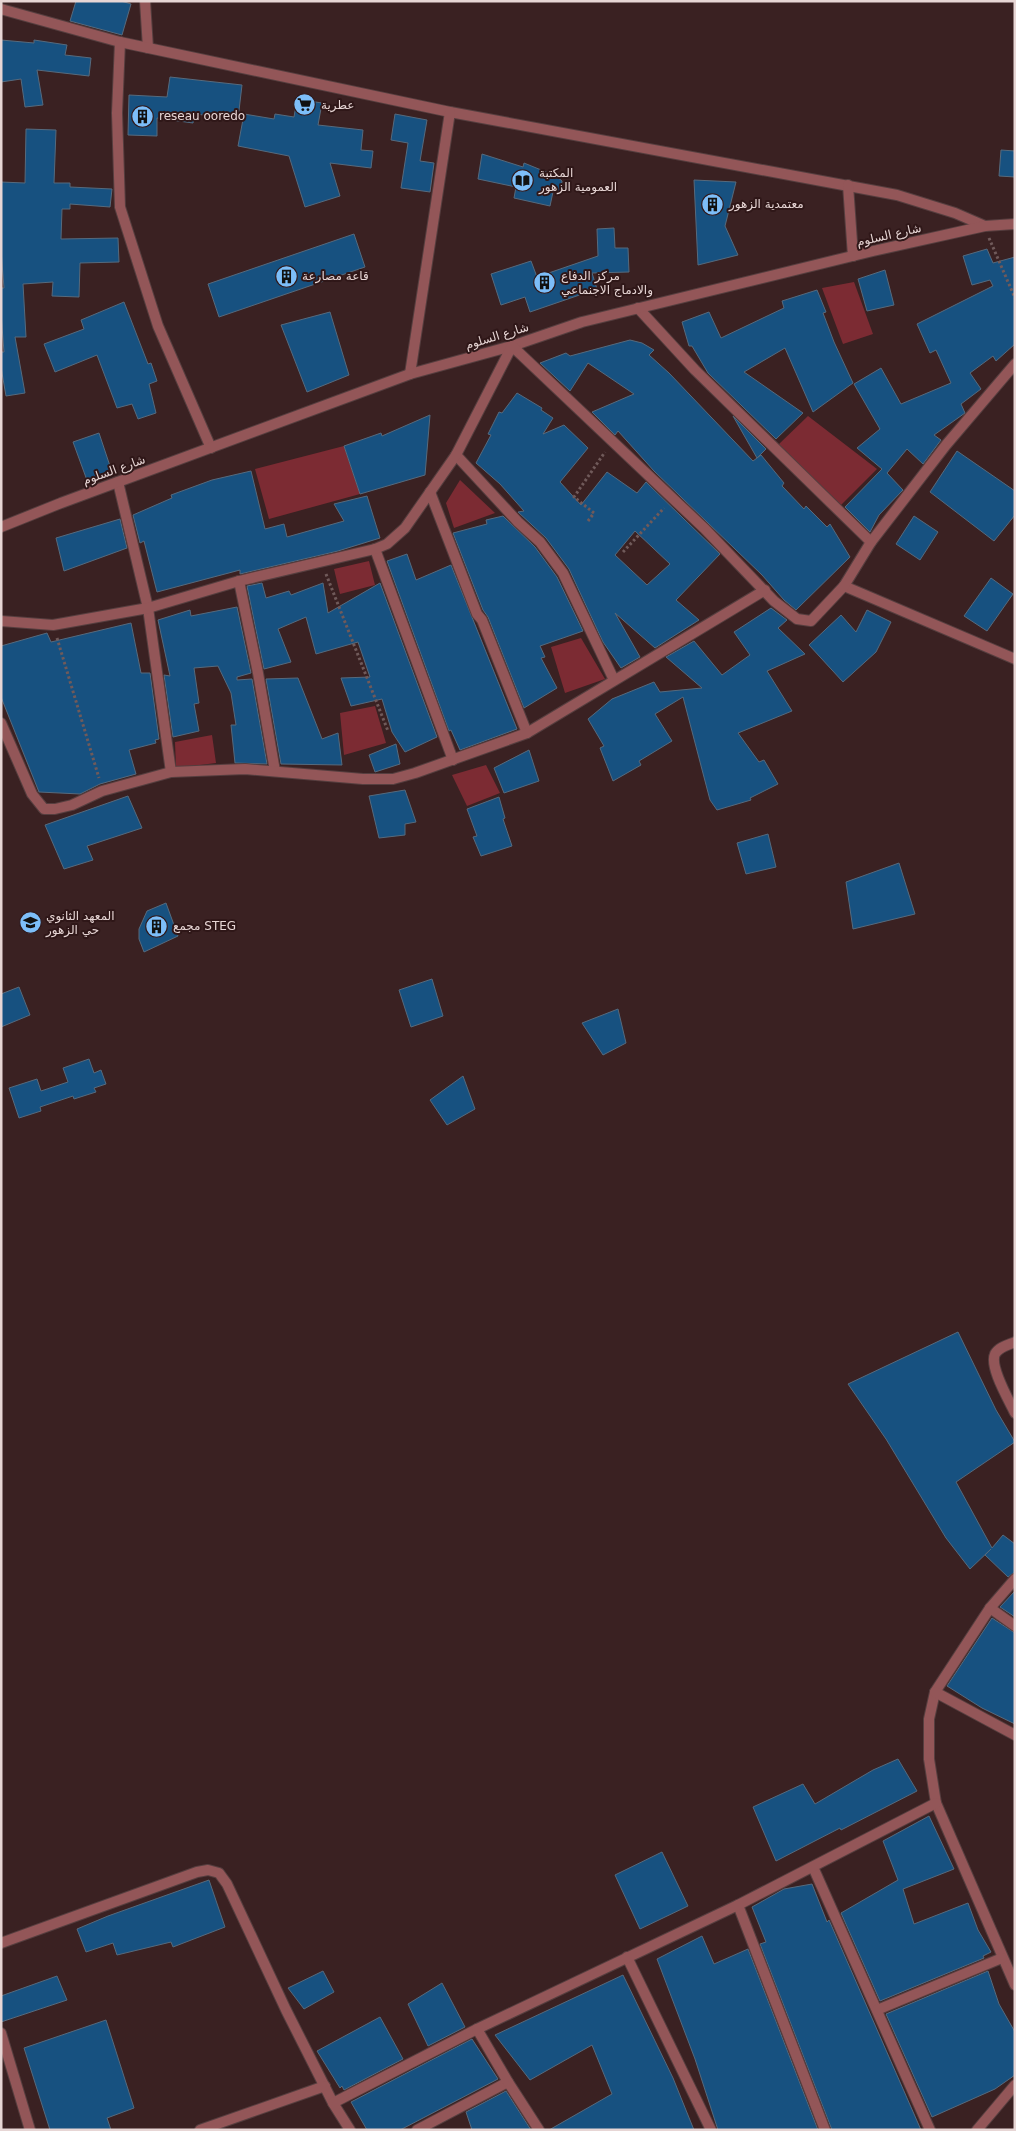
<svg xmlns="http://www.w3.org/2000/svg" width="1016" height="2131" viewBox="0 0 1016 2131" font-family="'DejaVu Sans',Cairo,sans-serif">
	<rect width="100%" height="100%" fill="#3a2122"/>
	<g fill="#7c2b33">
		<polygon points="854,282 873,334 843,344 822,288"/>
		<polygon points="808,416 877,469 841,505 778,445"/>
		<polygon points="344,446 360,494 269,519 255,469"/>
		<polygon points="460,480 495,513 454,528 446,503"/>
		<polygon points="369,561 375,585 340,594 334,569"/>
		<polygon points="581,638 605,679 565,693 551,647"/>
		<polygon points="375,706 386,743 344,755 340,713"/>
		<polygon points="212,735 216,763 176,768 175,742"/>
		<polygon points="486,765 500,793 467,806 452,775"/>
	</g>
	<g fill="#175180" stroke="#566a7d" fill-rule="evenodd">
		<polygon points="76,1 121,1 131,4 122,35 70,21"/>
		<polygon points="1,40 34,43 34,40 67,45 65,55 91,58 89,76 37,70 43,105 25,107 21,79 1,82"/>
		<polygon points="170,77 242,85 238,119 195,114 193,123 157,118 157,136 128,135 129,95 167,97"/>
		<polygon points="297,99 322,103 318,125 363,130 361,150 373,151 371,168 330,163 340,196 305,207 289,156 238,146 244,114 274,119 275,114 294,117"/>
		<polygon points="395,114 427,120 420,161 434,163 430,192 401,188 408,143 391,140"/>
		<polygon points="26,129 56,130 54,183 70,183 70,187 112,189 110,207 70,204 70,209 62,209 61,239 118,238 119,262 80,263 79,297 52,296 53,282 23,284 26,337 15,337 25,393 6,396 1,367 1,352 4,352 1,313 1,288 4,288 1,250 1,182 25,183"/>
		<polygon points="1001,150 1015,151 1015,177 999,176"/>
		<polygon points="482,154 523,167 524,163 556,176 562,181 560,193 553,192 550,206 514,198 516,187 478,179"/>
		<polygon points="694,180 736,182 725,226 738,255 698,265"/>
		<polygon points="614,228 615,248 628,248 629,272 592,273 597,289 530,312 525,297 501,305 491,274 531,261 537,277 598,256 597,229"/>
		<polygon points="354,234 365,267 219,317 208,284"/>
		<polygon points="987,249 993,263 1015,257 1015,344 996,361 993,356 970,373 981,389 961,404 965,413 934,435 941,440 923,464 907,449 887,473 903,490 879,515 870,532 845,507 882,469 857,448 880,429 854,384 881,368 901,404 951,383 936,350 930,353 917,324 993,286 990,280 972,285 963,256"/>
		<polygon points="885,270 894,305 867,311 858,279"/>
		<polygon points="817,290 826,312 823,313 834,342 853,383 813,412 785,348 744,372 803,413 776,439 708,373 692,346 689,346 682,322 709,312 721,338 784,308 782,301"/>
		<polygon points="124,302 148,364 151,363 157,381 149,384 156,413 138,419 132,404 117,408 97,355 55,372 44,344 84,329 81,320"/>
		<polygon points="330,312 349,375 307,392 281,325"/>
		<polygon points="630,340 642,343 654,350 649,355 669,373 753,461 761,455 784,483 782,486 804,509 806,506 827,527 830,524 850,557 796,610 784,600 762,575 654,471 618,431 615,435 592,412 634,394 588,363 570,391 540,363 566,353 570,356"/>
		<path d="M517,393L542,408L541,410L553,418L543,434L564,425L588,448L560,482L581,505L607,472L637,493L646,482L720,554L676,600L699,620L655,648L615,613L640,657L621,668L603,642L569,569L546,538L518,512L524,511L500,484L476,463L491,435L488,434L499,412L502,413ZM635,531L670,564L647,585L615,555Z"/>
		<polygon points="430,415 425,475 360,494 344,446 381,433 382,436"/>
		<polygon points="733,416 766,449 757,458"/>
		<polygon points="99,433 113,475 88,483 73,442"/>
		<polygon points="957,451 1015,491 1015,515 994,541 930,492"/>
		<polygon points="251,471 265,529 284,524 287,537 344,521 334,504 367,496 380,538 338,551 240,574 240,570 157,592 144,541 140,543 133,515 172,498 171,495 212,480"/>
		<polygon points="503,516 535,547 557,577 583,631 540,646 545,657 541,658 557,688 524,708 488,617 483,610 453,533 487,524 486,520"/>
		<polygon points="914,516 938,532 920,560 896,544"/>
		<polygon points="120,519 127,548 64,571 56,538"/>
		<polygon points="407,554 416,580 451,565 517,729 460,750 451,730 449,731 387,561"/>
		<polygon points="991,578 1013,594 987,631 964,616"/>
		<polygon points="262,583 266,598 289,591 291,595 323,583 328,613 380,583 437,737 405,752 392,732 382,699 351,706 341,678 370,677 358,642 316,654 306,617 278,629 291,662 264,669 247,586"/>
		<polygon points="237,607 251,673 237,677 237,680 252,679 267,764 235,763 231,725 236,725 231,693 218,666 194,668 199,703 194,704 199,731 173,737 164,675 170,676 158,620 190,610 191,616"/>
		<polygon points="771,608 787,620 778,628 805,654 767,671 792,711 738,733 759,762 764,760 778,784 750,798 751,800 717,810 710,800 683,697 655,714 672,741 639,761 641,765 613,781 600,748 604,746 588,719 612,699 654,682 660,692 702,688 666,657 694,641 722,675 750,655 734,632"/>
		<polygon points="867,610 891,622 876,652 843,682 809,645 841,615 856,632"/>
		<polygon points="131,623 141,673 150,673 159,739 155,740 156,743 129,750 136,774 100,784 80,794 39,792 1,697 1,646 47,633 51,642"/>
		<polygon points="298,678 322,739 338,733 342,765 281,764 266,679"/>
		<polygon points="396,744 400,764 375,772 369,755"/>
		<polygon points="529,750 539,781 504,793 494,768"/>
		<polygon points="405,790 416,822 405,824 405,835 379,838 369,796"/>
		<polygon points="128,796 142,828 87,846 93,860 64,869 45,825"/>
		<polygon points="499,797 505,818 503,819 512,846 481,856 473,837 477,836 467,809"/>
		<polygon points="768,834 776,867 746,874 737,843"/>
		<polygon points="899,863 915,914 853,929 846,882"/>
		<polygon points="166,903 178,936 144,952 139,939 139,929 147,911"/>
		<polygon points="432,979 443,1016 411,1027 399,990"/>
		<polygon points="19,987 30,1015 1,1027 1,994"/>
		<polygon points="618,1009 626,1043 603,1055 582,1023"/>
		<polygon points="89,1059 94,1073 101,1070 106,1084 94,1088 96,1092 74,1099 73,1096 40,1107 41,1111 19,1118 9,1088 37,1079 41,1091 68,1082 63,1068"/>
		<polygon points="463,1076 475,1109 447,1125 430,1100"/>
		<polygon points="958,1332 996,1410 1015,1442 956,1482 992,1548 1003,1535 1015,1544 1015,1572 1008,1577 985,1555 991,1549 970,1569 946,1538 886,1439 848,1384"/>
		<polygon points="1015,1591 1015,1617 1000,1607"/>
		<polygon points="992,1618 1015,1633 1015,1724 982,1708 947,1686"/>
		<polygon points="898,1759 917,1791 841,1830 840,1828 776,1861 753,1807 803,1784 815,1804 873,1770"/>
		<polygon points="929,1816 954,1869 903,1889 914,1924 968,1903 978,1930 991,1952 983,1956 984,1958 880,2001 841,1913 898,1880 883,1841"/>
		<polygon points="662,1852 688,1906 640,1929 615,1875"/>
		<polygon points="209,1880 225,1927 173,1947 171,1942 117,1955 113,1943 86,1952 77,1929 108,1916"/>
		<polygon points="812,1884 827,1922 829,1920 921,2130 832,2130 760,1944 766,1942 752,1907 784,1889"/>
		<polygon points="702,1936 714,1964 748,1949 818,2130 718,2130 695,2059 657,1959"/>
		<polygon points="323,1971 334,1992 304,2009 288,1988"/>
		<polygon points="988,1971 999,2004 1015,2032 1015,2075 995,2089 932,2117 886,2014"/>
		<polygon points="623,1975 673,2078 694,2130 549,2130 612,2094 592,2045 530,2080 495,2035"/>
		<polygon points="57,1976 67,2000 1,2022 1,1996"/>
		<polygon points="442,1983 465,2027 428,2046 408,2004"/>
		<polygon points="380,2017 403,2059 344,2090 342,2086 340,2088 317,2051"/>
		<polygon points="106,2020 134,2108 107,2118 111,2130 50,2130 24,2048"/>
		<polygon points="472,2039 498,2079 400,2130 367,2130 351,2102"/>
		<polygon points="506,2091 531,2130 472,2130 466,2112"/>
	</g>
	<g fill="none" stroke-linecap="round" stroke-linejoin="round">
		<defs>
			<g id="street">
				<polyline points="145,1 148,48"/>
				<polyline points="1,9 120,42 450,112 897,195 955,213 985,226"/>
				<polyline points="120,42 117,113 120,207 158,326 211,448"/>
				<polyline points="848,185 853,256"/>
				<polyline points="638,308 695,370 871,542"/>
				<polyline points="410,374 450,112"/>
				<polyline points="456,455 518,522 540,542 563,573 614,680"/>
				<polyline points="118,482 148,608 171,772"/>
				<polyline points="430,492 477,614 482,620 527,733"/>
				<polyline points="1,527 61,503 410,374 512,346 582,322 873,251 985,226 1015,224"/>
				<polyline points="375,549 453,760"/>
				<polyline points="239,581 258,673 275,771"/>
				<polyline points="844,586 1015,659"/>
				<polyline points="1,621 53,625 148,608 239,581 375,549 387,544 405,528 456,455 512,346 705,529 774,601 797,619 811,621 844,586 871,542 946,445 1015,364"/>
				<polyline points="1,723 32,794 44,809 55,809 72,805 102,791 171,772 245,769 363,779 393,779 415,773 527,733 765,590"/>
				<path d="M1015,1342C1008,1345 999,1347 995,1354C989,1367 1009,1400 1015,1413"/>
				<polyline points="1015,1579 990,1608 935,1692 929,1719 929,1759 936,1803 1015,1985"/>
				<polyline points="990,1608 1015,1626"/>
				<polyline points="935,1692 1015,1735"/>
				<polyline points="813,1867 930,2130"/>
				<polyline points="738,1905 825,2130"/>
				<polyline points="1,1943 197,1872 208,1870 219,1873 227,1884 286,2010 333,2103"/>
				<polyline points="627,1957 711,2130"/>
				<polyline points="877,2010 1002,1958"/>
				<polyline points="1,2033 30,2130"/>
				<polyline points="200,2130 325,2086"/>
				<polyline points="350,2130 333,2103 477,2029"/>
				<polyline points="417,2130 508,2082"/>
				<polyline points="539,2130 508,2082 477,2029 738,1905 936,1803"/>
				<polyline points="977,2130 1015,2085"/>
			</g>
		</defs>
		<use href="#street" stroke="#563e3f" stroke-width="12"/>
		<g stroke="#705a5a" stroke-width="3" stroke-dasharray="2.5 2.5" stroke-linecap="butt">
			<polyline points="989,238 1015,298"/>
			<polyline points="588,521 594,513 574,497 605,452"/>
			<polyline points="623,552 664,508"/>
			<polyline points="326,574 388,731"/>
			<polyline points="57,638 99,778"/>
		</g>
		<use href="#street" stroke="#935658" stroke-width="10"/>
	</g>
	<defs>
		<symbol id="supermarket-disc" viewBox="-11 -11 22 22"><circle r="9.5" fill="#7dbef9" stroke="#2f1718"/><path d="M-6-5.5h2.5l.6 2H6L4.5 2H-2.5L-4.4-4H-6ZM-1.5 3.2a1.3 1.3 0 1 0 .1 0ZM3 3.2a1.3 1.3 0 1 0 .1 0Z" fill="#111"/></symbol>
		<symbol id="building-disc" viewBox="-11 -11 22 22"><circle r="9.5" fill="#7dbef9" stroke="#2f1718"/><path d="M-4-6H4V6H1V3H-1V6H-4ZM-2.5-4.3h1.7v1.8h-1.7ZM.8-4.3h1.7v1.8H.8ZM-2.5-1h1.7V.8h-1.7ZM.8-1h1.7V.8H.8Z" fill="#111"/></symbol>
		<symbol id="library-disc" viewBox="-11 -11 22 22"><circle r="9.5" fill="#7dbef9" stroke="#2f1718"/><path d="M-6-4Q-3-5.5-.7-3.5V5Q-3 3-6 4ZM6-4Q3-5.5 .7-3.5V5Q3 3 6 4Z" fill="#111"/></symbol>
		<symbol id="school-disc" viewBox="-11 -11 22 22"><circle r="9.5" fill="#7dbef9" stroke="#2f1718"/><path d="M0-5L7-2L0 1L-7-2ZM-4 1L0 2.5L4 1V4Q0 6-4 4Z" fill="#111"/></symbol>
	</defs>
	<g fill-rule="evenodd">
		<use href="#supermarket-disc" x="292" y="92" width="25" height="25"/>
		<use href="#building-disc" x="130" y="104" width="25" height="25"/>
		<use href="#library-disc" x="510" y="168" width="25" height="25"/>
		<use href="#building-disc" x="700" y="192" width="25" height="25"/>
		<use href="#building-disc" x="274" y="264" width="25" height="25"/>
		<use href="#building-disc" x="532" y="270" width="25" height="25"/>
		<use href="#school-disc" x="18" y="910" width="25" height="25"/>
		<use href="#building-disc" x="144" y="914" width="25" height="25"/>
	</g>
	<g text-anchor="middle" stroke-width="4" stroke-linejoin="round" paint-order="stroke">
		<g font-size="12" fill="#e7d6d5" stroke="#2f1718" text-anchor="start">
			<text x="321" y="109">عطرية</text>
			<text x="159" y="120">reseau ooredo</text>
			<text x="539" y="177">المكتبة<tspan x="539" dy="14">العمومية الزهور</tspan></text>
			<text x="729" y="208">معتمدية الزهور</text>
			<text x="302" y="280">قاعة مصارعة</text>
			<text x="561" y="280">مركز الدفاع<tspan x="561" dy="14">والادماج الاجنماعي</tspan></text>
			<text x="46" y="920">المعهد الثانوي<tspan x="46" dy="14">حي الزهور</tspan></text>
			<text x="173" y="930">مجمع STEG</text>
		</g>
		<g font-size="12" fill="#e7d6d5" stroke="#2f1718">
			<text transform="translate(889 235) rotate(-13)" y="4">شارع السلوم</text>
			<text transform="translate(497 336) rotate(-17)" y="4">شارع السلوم</text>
			<text transform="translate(114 470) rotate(-20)" y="4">شارع السلوم</text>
		</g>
	</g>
	<rect width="1016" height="2131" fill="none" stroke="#e7d6d5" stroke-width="5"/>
</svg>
